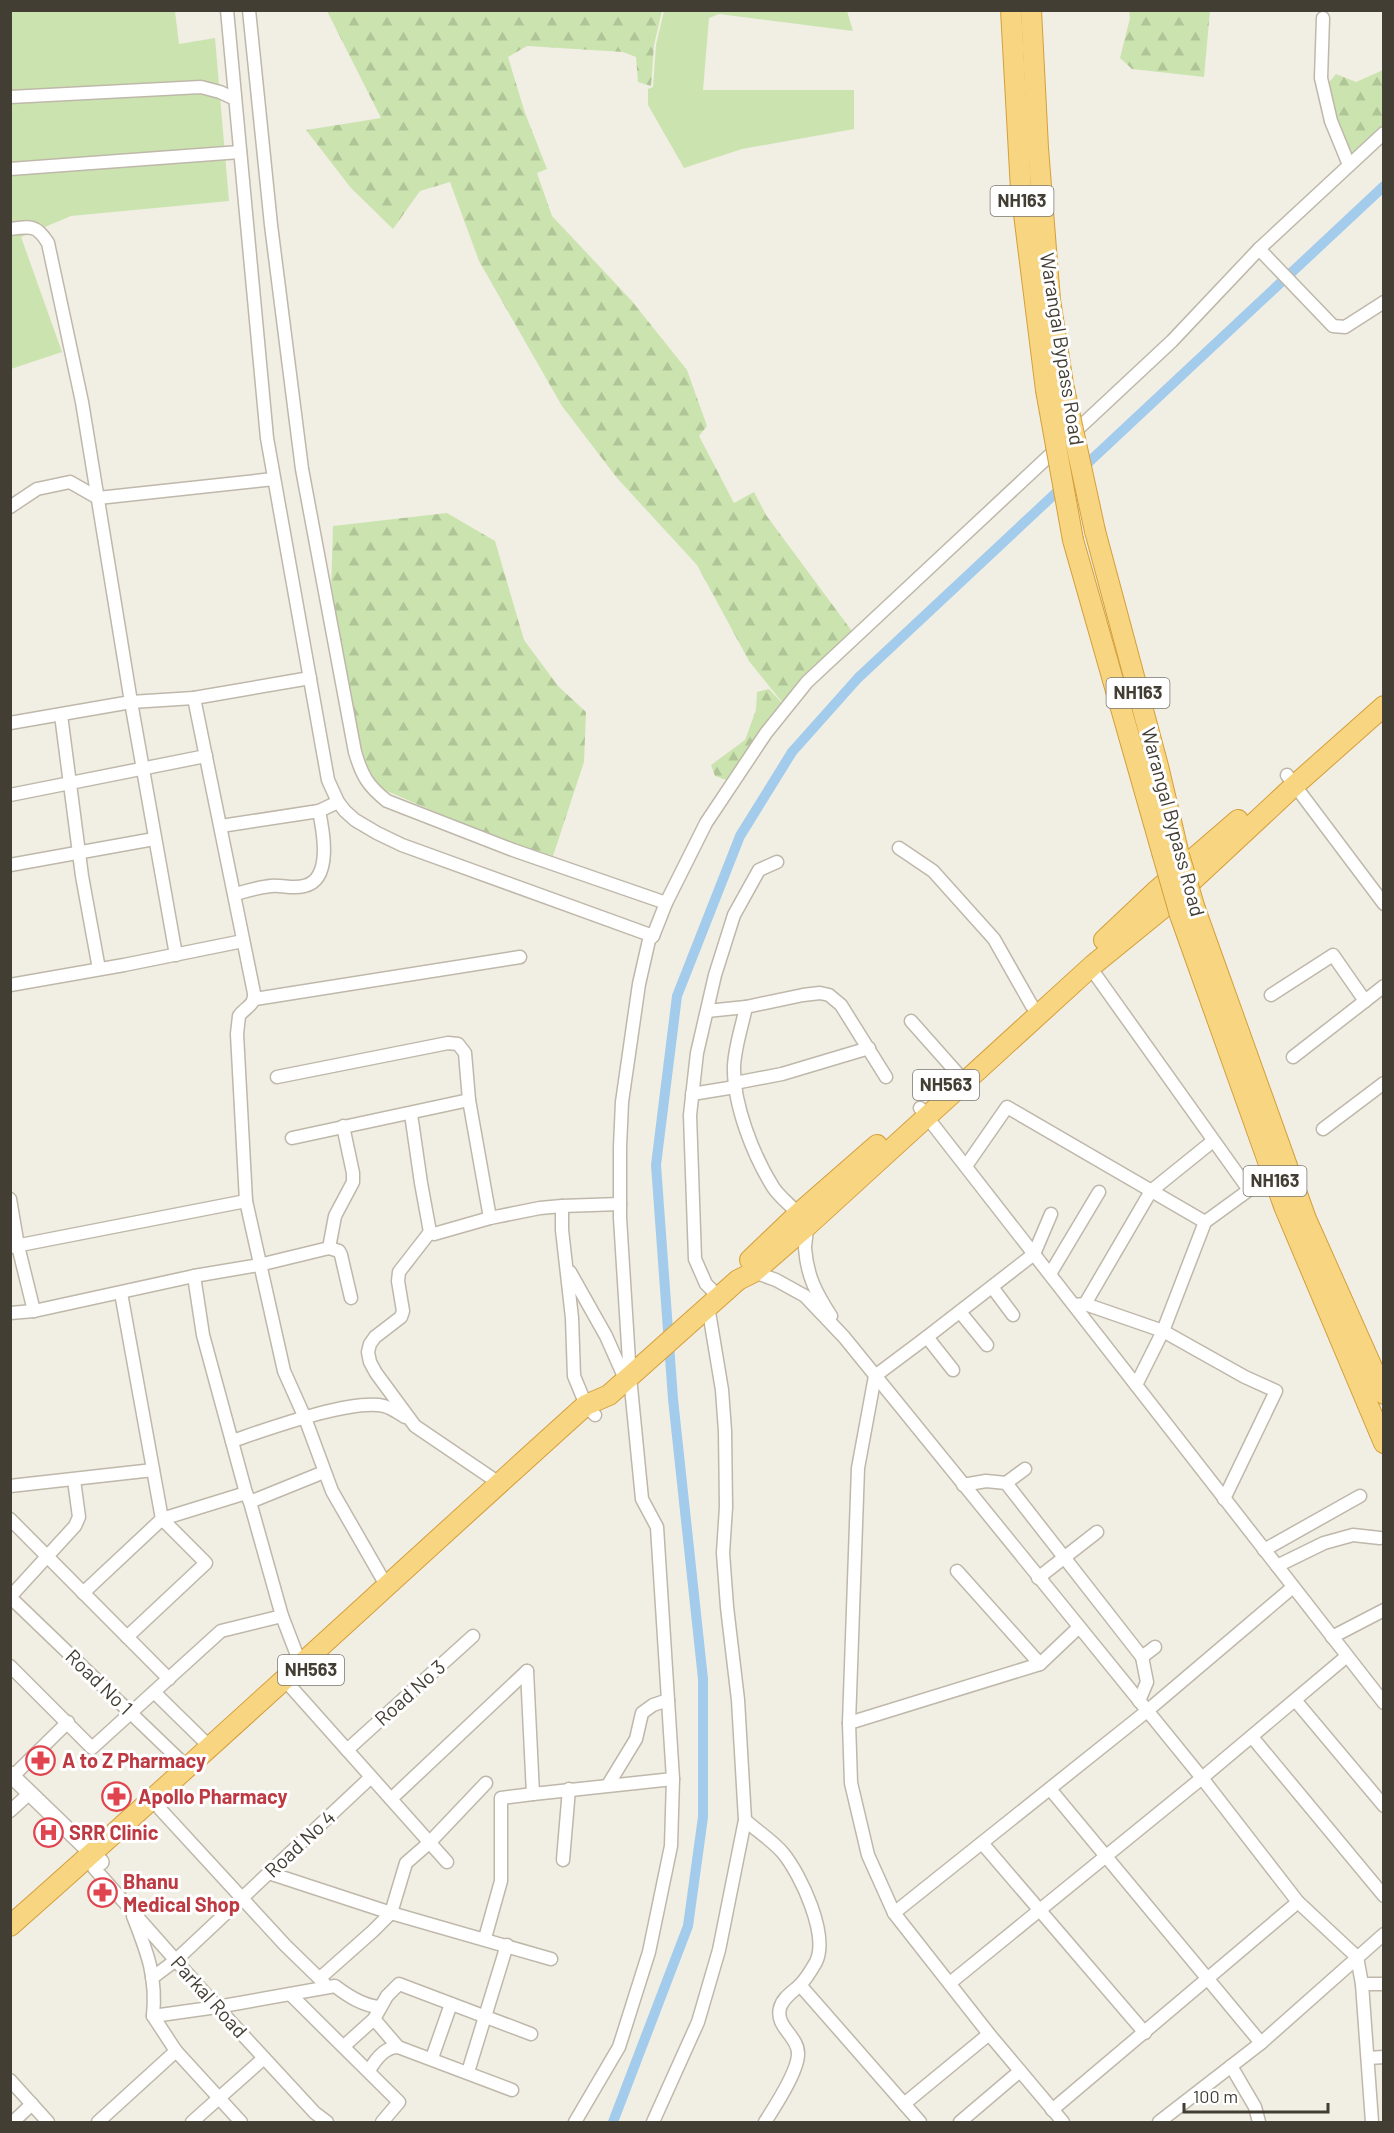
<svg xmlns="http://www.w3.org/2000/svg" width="1394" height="2133" viewBox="0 0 1394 2133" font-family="Barlow,sans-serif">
	<defs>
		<pattern id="forest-firs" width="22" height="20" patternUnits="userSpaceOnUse" patternTransform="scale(1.5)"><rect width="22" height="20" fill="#cbe4af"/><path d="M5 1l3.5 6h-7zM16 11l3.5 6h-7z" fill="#b0c597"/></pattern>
	</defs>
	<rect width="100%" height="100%" fill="#f1eee4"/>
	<g fill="#cbe4af">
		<polygon points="10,11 175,11 179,44 215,38 229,201 71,216 21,237 62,352 11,369"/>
		<polygon points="664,11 847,11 853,31 719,14 709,18 703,90 854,90 854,129 742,149 684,168 648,105 648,89 653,87 656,45"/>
	</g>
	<g fill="url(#forest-firs)">
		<polygon points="327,11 662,11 654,45 651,86 638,82 636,57 623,52 527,46 508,57 525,113 547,169 537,173 552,216 631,300 687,370 707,426 699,436 734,503 754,492 766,515 854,634 782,702 749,661 697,565 617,478 562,406 479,261 450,182 420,191 393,229 351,188 306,130 381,118"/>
		<polygon points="1129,11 1210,11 1204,77 1132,69 1120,58 1130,18"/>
		<path d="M1383,70V127L1349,158C1334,142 1318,116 1323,94C1324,87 1332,79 1336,74L1356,82Z"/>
		<polygon points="447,513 495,541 524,640 558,686 586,712 584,762 553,856 505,842 366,782 330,624 333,526"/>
		<polygon points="769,689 782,703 729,781 715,776 711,765 745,740 756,710 757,692"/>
	</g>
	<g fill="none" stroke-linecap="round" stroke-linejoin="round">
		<polyline stroke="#a3ccec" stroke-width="10" points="613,2122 688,1926 703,1817 703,1679 673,1399 656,1165 677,996 740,836 792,752 858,678 1384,186"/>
		<defs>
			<g id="minor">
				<polyline points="227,10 267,438 328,780 338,802 345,811 355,820 377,833 402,845 653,936"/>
				<path d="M249,10L271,225L302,469L355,752C362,776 368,786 387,801L513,850L666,903"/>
				<polyline points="1323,18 1321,78 1331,121 1349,165"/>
				<polyline points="10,97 201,87 220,92 235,99"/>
				<polyline points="10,169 240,152"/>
				<path d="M10,229C31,226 37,225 48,243L82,402L131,702L176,955"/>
				<polyline points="1259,249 1333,326 1345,327 1384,302"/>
				<polyline points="10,507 37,489 70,482 98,498 274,479"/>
				<path d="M310,678L194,698L254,993C255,1006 245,1007 239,1016L237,1034L246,1201L284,1371L305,1418L332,1491L386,1585"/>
				<polyline points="61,715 82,876 99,969"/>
				<polyline points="10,723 131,702 194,698"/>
				<polyline points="1287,775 1384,904"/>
				<polyline points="10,795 206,756"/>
				<polyline points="221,826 319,811 338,802"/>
				<polyline points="899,848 933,871 994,939 1032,1006"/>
				<polyline points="10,865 154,839"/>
				<path d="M235,894C247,891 259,887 271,886C282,885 294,889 304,886C333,880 323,830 319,811"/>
				<polyline points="1090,967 1249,1190 1205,1222 1163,1331 1136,1385"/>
				<polyline points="10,985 124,965 243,941"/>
				<polyline points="1271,995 1333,955 1365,1001 1384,986"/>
				<polyline points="255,999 520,957"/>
				<path d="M746,1007C742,1026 735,1046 734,1066C733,1104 753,1155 773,1187C782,1201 799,1210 806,1225C808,1232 805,1241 805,1248C807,1276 816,1293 831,1316"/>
				<polyline points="707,1011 746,1007 803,995 820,993 829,995 841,1005 886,1077"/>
				<polyline points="911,1021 958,1074"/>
				<polyline points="1293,1057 1365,1001"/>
				<polyline points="277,1077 448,1043 458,1044 465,1053 469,1100 490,1218"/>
				<polyline points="735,1083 782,1074 869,1048"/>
				<polyline points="692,1094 735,1087"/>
				<polyline points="920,1108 1384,1703"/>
				<polyline points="411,1114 421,1183 430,1232 434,1234 490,1218 540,1208 562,1206 562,1230 572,1318 574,1376 586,1405 595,1415"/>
				<polyline points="1323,1129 1384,1083"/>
				<polyline points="292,1138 469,1100"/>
				<polyline points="966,1166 1007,1107 1205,1222"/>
				<polyline points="10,1199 18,1246 34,1311"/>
				<polyline points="562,1206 620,1204"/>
				<polyline points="1051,1214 1034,1254 927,1337 875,1376 858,1468 849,1723 851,1783 868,1855 894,1913 989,2034 1063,2122"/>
				<polyline points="430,1232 399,1272 398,1281 403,1311 401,1317 375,1337 370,1344 368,1352 370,1362 376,1373 415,1426 499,1483"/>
				<polyline points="10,1247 246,1201"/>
				<polyline points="329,1248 335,1216 353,1182 353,1173 343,1126"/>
				<polyline points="570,1272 606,1336 626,1381"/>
				<polyline points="754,1272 776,1280 805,1296 844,1337 1202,1778 1298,1902 1357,1957 1362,1984 1372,2122"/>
				<polyline points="1050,1274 1099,1192"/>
				<polyline points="194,1276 203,1335 246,1493 250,1502 282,1616 300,1663"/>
				<polyline points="992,1287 1013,1315"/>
				<polyline points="121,1293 162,1519 206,1563 127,1637"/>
				<polyline points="719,1297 706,1284 695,1259 690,1115 697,1053 715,975 734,915 759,870 777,862"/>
				<polyline points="1085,1304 1151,1191 1213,1141"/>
				<polyline points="1074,1305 1085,1304 1163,1331 1245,1377 1276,1391 1224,1499"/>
				<polyline points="960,1312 987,1345"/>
				<polyline points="10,1313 34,1311 194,1276 259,1265 329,1248 339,1251 341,1255 351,1298"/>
				<polyline points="927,1337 953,1370"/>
				<path d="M232,1441C265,1430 352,1398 384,1406C392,1408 398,1413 405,1417"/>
				<polyline points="1006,1483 1025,1469"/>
				<polyline points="963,1485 986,1481 1006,1483 1142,1657 1147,1682 1139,1701"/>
				<polyline points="10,1486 153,1470"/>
				<polyline points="250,1502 324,1472"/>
				<polyline points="10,1519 169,1679"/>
				<polyline points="1264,1550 1360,1496"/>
				<polyline points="1277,1566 1324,1543 1353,1535 1380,1538"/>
				<polyline points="957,1571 1040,1664"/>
				<polyline points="1038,1578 1097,1532"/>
				<polyline points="83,1593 162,1519 246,1493"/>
				<polyline points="10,1597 188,1768"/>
				<polyline points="10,1597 75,1526 79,1517 74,1480"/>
				<polyline points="1332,1637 1384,1610"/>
				<polyline points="1142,1657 1155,1647"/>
				<polyline points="10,1666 92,1748 221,1631 282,1616"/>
				<polyline points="527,1671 533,1794 673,1779"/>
				<polyline points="291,1687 447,1862"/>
				<polyline points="154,1692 210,1747"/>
				<polyline points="1295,1700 1384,1806"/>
				<polyline points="849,1723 1040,1664 1078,1628"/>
				<polyline points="1252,1737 1384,1896"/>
				<polyline points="347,1750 473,1636"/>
				<polyline points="13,1776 68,1722"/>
				<polyline points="608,1785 636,1739 642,1713 653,1705 668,1700"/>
				<polyline points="1050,1789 1261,2043"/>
				<polyline points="391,1799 527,1671"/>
				<polyline points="160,1809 285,1945 324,1983"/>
				<polyline points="10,1811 30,1793"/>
				<path d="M745,1820C757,1831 773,1841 783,1853C801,1875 829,1935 816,1962C812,1969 806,1979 800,1985C793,1992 783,1997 780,2008C775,2027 798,2036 798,2053C799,2070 774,2108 765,2122"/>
				<polyline points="982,1843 1145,2033"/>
				<polyline points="563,1860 569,1789"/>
				<polyline points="94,1868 217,2007 315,2113 327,2122"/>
				<polyline points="269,1873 391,1913 551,1959"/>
				<polyline points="894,1913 1147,1711 1293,1587"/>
				<path d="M133,1916C147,1952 157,1976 153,2016"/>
				<polyline points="485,1938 501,1881 501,1798 533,1794"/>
				<polyline points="152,1978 176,1960 371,1777"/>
				<polyline points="320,1978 373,1931 391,1913 406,1863 429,1843 486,1783"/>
				<polyline points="950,1983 1202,1778 1347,1656"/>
				<polyline points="1362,1984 1384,1984"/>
				<polyline points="800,1985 920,2122"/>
				<polyline points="291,1995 399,2102 382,2122"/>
				<polyline points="374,2019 398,2047"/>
				<polyline points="344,2046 374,2019 387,1996 399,1984 531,2034"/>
				<polyline points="432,2058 451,2004"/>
				<polyline points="1368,2058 1384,2057"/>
				<polyline points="1231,2066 1255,2107 1259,2122"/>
				<path d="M369,2071C375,2060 384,2047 398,2047L512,2090"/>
				<polyline points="468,2072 507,1945"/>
				<polyline points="10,2080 48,2122"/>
				<polyline points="904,2104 989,2034"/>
				<polyline points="1052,2110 1298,1902"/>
				<polyline points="13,2122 32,2104"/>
				<polyline points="98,2122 176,2051"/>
				<polyline points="192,2122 264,2058"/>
				<path d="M241,2122L176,2051L153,2016L217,2007L335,1986C348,1996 363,2006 380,2007"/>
				<polyline points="575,2122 619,2047 649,1952 671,1846 673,1779 657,1527 642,1499 630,1377 620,1218 620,1147 622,1102 639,984 649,940 653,936 666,903 706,823 766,733 807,682 1172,341 1259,249 1384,133"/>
				<polyline points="653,2122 698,2022 719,1950 745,1820 738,1700 727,1607 723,1553 726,1507 725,1431 722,1390 708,1306"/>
				<polyline points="960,2122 1020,2071"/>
				<polyline points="1159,2122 1261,2043 1384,1934"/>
			</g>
			<polyline id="tertiary" points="10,1774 101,1862"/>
			<g id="trunk">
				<polyline points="1011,10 1021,190 1046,390"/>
				<polyline points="1031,10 1038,148 1050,300 1063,384"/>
				<polyline points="1095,531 1158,766 1179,855"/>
				<polyline points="1073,540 1162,852"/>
				<polyline points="1195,909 1306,1219 1384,1394"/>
				<polyline points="1180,915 1284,1206 1384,1443"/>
				<polyline points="1104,940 1157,890 1238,820"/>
				<polyline points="750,1260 798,1214 877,1145"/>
				<path d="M10,1926C204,1755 394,1578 586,1405L609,1395L738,1280L754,1272L806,1227L1093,965L1163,908L1295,785L1384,706"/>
			</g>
		</defs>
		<use href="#minor" stroke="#bfb8aa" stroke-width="15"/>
		<use href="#tertiary" stroke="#bfb8aa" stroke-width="18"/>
		<use href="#trunk" stroke="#d59f3b" stroke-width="22"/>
		<use href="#minor" stroke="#fff" stroke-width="12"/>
		<use href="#tertiary" stroke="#fff" stroke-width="15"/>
		<use href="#trunk" stroke="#f8d580" stroke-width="20"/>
		<defs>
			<g id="trunk-bridge">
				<polyline points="1063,384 1095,531"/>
				<polyline points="1046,390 1073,540"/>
				<polyline points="1162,852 1180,915"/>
				<polyline points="1179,855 1195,909"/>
			</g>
		</defs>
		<use href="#trunk-bridge" stroke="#d59f3b" stroke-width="22" stroke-linecap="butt"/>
		<use href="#trunk-bridge" stroke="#f8d580" stroke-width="20"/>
	</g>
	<defs>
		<symbol id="pharmacy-ring" viewBox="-11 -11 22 22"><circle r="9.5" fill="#fff" stroke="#e0444e" stroke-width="1.5"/><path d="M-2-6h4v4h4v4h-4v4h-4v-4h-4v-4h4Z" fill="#e0444e"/></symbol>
		<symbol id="hospital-ring" viewBox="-11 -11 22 22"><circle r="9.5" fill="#fff" stroke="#e0444e" stroke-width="1.5"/><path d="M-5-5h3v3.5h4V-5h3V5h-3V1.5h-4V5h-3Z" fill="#e0444e"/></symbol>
	</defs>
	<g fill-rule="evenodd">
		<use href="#pharmacy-ring" x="24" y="1744" width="33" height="33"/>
		<use href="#pharmacy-ring" x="100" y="1780" width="33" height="33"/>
		<use href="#hospital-ring" x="32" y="1816" width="33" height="33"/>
		<use href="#pharmacy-ring" x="86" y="1876" width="33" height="33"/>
	</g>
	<g text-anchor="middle" stroke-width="6" stroke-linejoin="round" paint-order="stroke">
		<g fill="#fff" stroke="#7b7871" stroke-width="1.5">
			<rect x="990.5" y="186" width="63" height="30" rx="4.5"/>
			<rect x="1106.5" y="678" width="63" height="30" rx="4.5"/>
			<rect x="913" y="1070" width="66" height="30" rx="4.5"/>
			<rect x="1243.5" y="1166" width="63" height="30" rx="4.5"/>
			<rect x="278" y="1655" width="66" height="30" rx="4.5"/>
		</g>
		<g font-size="18" font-weight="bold" fill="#433e34">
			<text x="1022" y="207">NH163</text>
			<text x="1138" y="699">NH163</text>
			<text x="946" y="1091">NH563</text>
			<text x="1275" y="1187">NH163</text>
			<text x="311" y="1676">NH563</text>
		</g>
		<g font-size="20" fill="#433e34" stroke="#fff">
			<text transform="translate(1062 349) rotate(81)" y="7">Warangal Bypass Road</text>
			<text transform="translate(1173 822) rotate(75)" y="7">Warangal Bypass Road</text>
			<text transform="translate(99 1682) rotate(44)" y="7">Road No 1</text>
			<text transform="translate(410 1693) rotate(-42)" y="7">Road No 3</text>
			<text transform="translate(300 1844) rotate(-43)" y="7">Road No 4</text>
			<text transform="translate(209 1997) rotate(48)" y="7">Parkal Road</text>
		</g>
		<g font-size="20" font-weight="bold" fill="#be3a42" stroke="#fff" text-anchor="start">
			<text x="62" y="1768">A to Z Pharmacy</text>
			<text x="138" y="1804">Apollo Pharmacy</text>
			<text x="69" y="1840">SRR Clinic</text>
			<text x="123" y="1889">Bhanu<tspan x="123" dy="23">Medical Shop</tspan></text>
		</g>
	</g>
	<rect width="1394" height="2133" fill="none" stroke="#433e34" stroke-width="24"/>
	<path d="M1184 2103v9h144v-9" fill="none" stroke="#433e34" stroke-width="3"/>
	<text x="1193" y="2103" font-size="18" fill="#433e34" stroke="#ffffff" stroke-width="4.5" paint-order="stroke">100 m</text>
</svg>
